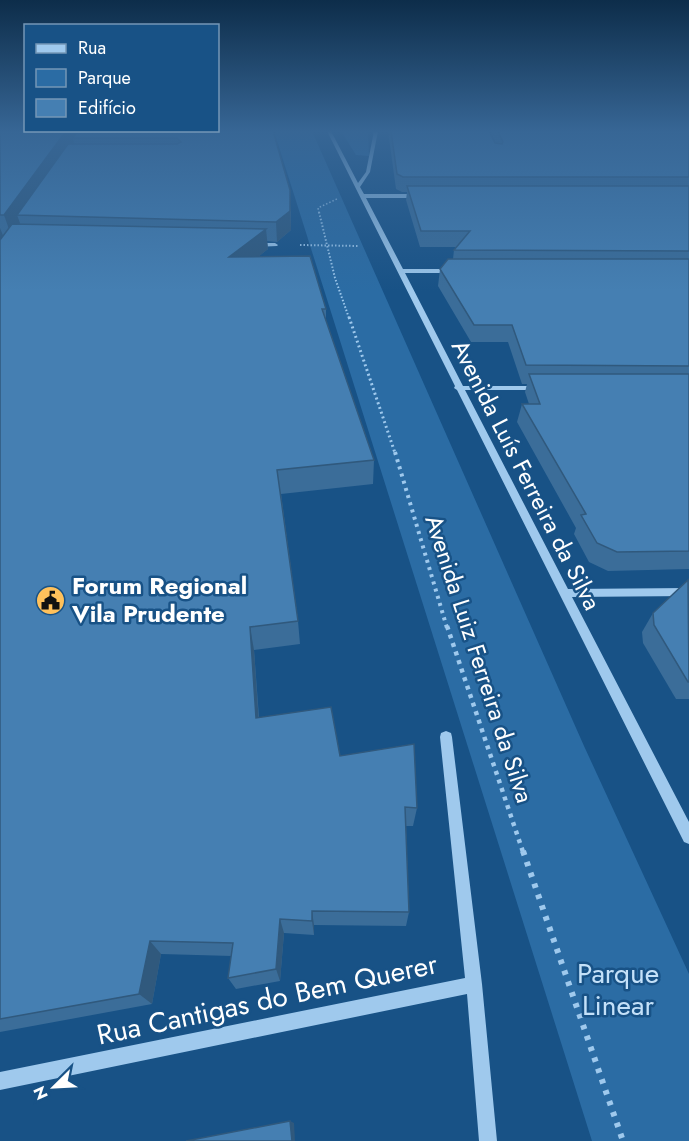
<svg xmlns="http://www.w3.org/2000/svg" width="689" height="1141" viewBox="0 0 689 1141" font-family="Jost,sans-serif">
	<rect width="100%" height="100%" fill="#185286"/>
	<g fill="#2b6ca4">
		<polygon points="274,131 312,131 584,746 689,974 689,1141 592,1141"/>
		<polygon points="341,131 368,131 369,156 356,155"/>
	</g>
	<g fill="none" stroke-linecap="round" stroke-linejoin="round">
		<polyline stroke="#9fc9ed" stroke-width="1.5" stroke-dasharray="1.5 2" stroke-linecap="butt" points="319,213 318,208 337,199"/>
		<g stroke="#9fc9ed" stroke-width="2" stroke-dasharray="1.5 2" stroke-linecap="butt">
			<polyline points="319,212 335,278 349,318"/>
			<polyline points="300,245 359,246"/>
		</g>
		<polyline stroke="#9fc9ed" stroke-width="3" stroke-dasharray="2 3" stroke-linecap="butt" points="349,317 395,453"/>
		<polyline stroke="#9fc9ed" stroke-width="4" stroke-dasharray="3 4.5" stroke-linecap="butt" points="395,452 447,628"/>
		<polyline stroke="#9fc9ed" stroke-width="4.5" stroke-dasharray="4 5" stroke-linecap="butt" points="447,626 523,852"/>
		<polyline stroke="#9fc9ed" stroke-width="6" stroke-dasharray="4.5 7" stroke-linecap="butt" points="523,851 623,1141"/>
		<g fill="#9fc9ed" fill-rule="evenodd">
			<polygon points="327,131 331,131 358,183 366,172 374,131 378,131 370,172 360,187 364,194 421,194 424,196 421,198 366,198 403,269 453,269 456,271 453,273 405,273 463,386 539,386 543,388 539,390 465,390 568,589 689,588 689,596 572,597 689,822 689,844 684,842 457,390 454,388 455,386"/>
			<polygon points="275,243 278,245 277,246 255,247 252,245 255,243"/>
			<polygon points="446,731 451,733 452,737 482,984 497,1141 479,1141 467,994 0,1090 0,1072 465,978 440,737 441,733"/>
		</g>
	</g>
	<g fill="#3b6d99">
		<polygon points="0,131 273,131 291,209 291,230 277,242 267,241 268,249 259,256 326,309 326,322 374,460 373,484 281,494 298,621 300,644 254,650 259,717 340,756 417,808 413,826 406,826 409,912 406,926 314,925 314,935 284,933 280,981 236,989 228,978 232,956 161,954 152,1004 0,1032"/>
		<polygon points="388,131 489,131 495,143 490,131 689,131 689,569 608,571 589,562 574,534 576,528 517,422 522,404 529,404 525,392 527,384 522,384 508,342 471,342 438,286 440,269 453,259 454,250 457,247 420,247 406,200 407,192 402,192 396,189"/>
		<polygon points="689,580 689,699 676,699 643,643 642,632 653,613"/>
	</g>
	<g fill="#30597d">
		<polygon points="66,131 82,131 73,138 74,143 25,216 17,215 20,223 11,235 4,215"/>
		<polygon points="290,190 291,230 277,242 276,222"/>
		<polygon points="0,228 6,243 0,252"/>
		<polygon points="266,229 268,249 232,278 229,257"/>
		<polygon points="250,627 254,650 260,739 256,718"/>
		<polygon points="312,911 314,925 314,935 312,921"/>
		<polygon points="280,919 284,933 280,981 276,969"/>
		<polygon points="150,941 161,954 152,1004 139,994"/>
		<polygon points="290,1121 294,1123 295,1141 292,1141"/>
	</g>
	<g fill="#457fb2" stroke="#30597d" stroke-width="1.5">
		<polygon points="0,131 66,131 4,215 0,215"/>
		<polygon points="77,131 273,131 290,190 290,211 276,222 17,215 68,144 177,144 181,142 177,138 73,138"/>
		<polygon points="391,131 489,131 495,143 502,144 503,142 498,131 689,131 689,177 403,177 397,174"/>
		<polygon points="407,186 689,186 689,251 454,250 470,231 421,231"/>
		<polygon points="12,224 266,229 229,257 310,256 326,309 322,309 374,460 277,470 298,621 250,627 256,718 331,707 340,756 414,744 417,808 405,807 409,912 312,911 312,921 280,919 276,969 228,978 233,943 150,941 139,994 0,1019 0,240"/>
		<polygon points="448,259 689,259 689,366 526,365 512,325 474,325 440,269"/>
		<polygon points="529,374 689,374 689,551 617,552 597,543 581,515 586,514 522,404 540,404"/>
		<polygon points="688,580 689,682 688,682 654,625 653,613"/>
		<polygon points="290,1121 292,1141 186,1141"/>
	</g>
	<linearGradient id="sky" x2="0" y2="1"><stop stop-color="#0d2d4a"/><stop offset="0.45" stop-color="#376695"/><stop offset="1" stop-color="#376695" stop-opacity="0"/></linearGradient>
	<rect width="689" height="291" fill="url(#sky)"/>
	<defs>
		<symbol id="civic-disc" viewBox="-11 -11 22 22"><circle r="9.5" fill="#ffc15b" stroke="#185286"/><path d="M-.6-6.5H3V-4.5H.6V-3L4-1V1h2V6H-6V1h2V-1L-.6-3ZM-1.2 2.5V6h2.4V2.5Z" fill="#111"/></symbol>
	</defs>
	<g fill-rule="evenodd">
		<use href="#civic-disc" x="34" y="584" width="33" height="33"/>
	</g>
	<g text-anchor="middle" stroke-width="5" stroke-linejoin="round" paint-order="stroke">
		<g font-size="24" fill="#fff" stroke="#185286">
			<text transform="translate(526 475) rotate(63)" y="8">Avenida Luís Ferreira da Silva</text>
			<text transform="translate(479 659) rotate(72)" y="8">Avenida Luiz Ferreira da Silva</text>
		</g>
		<g font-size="24" font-weight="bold" fill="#fff" stroke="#185286" text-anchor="start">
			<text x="72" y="594">Forum Regional<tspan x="72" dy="28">Vila Prudente</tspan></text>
		</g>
		<g font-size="28" fill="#c4e1f9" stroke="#185286">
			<text x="618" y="983">Parque<tspan x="618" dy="32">Linear</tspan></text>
		</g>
		<g font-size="28" fill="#fff" stroke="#185286">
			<text transform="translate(267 999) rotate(-12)" y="10">Rua Cantigas do Bem Querer</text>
		</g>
	</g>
	<rect x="24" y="24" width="195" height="108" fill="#185286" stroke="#7497b6" stroke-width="1.5"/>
	<rect x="36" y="44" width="30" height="9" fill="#9fc9ed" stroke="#7497b6" stroke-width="1.5"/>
	<text x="78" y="54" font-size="18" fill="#ffffff">Rua</text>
	<rect x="36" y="69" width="30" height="18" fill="#2b6ca4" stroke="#7497b6" stroke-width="1.5"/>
	<text x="78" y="84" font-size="18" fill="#ffffff">Parque</text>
	<rect x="36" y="99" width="30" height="18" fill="#457fb2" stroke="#7497b6" stroke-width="1.5"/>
	<text x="78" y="114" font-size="18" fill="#ffffff">Edifício</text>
	<g transform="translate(54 1087) rotate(246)" stroke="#185286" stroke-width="4.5" paint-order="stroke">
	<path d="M0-4.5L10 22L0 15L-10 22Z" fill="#ffffff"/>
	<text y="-9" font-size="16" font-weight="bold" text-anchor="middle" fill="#ffffff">N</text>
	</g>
</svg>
